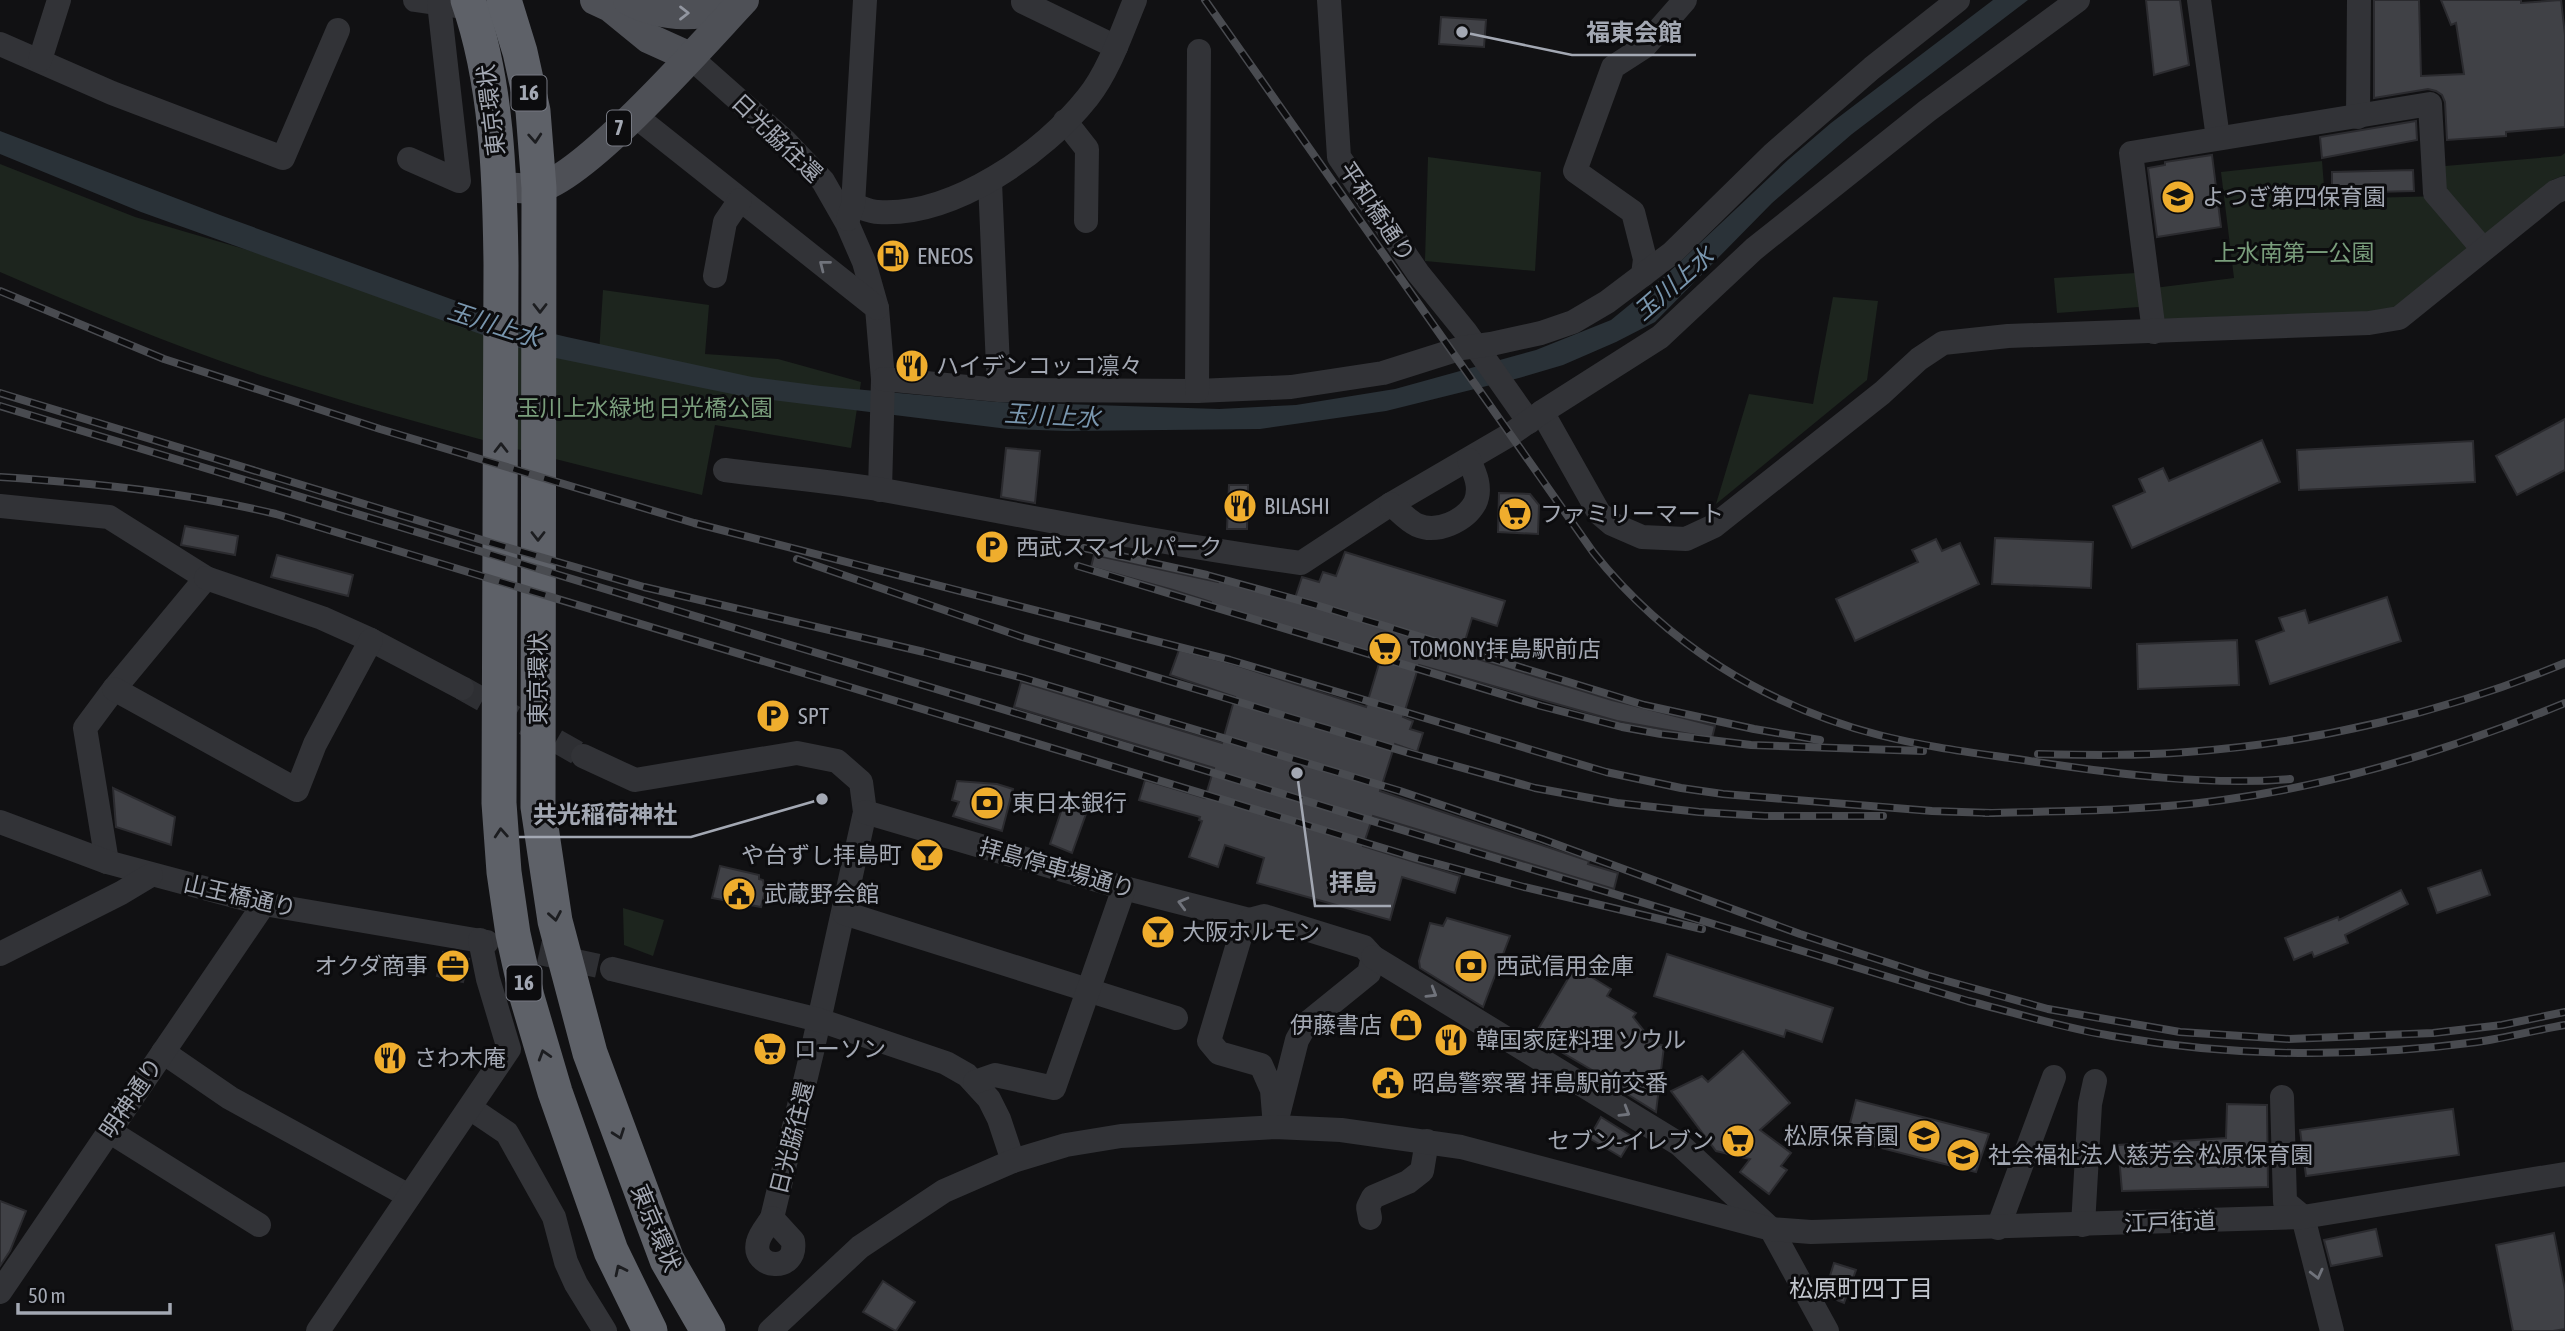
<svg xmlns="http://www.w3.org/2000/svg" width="2565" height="1331" viewBox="0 0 2565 1331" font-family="'Asap Condensed','Noto Sans JP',sans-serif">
	<rect width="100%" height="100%" fill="#111113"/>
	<g fill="#1d251e">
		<polygon points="2565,153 2565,175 2552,180 2398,307 2374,312 2159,319 2154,288 2234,278 2221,172 2322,161 2325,199 2444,196 2445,166 2561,156"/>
		<polygon points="1428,157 1541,172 1535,271 1425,261"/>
		<path d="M0,164L135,217L599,353L603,290L709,305L705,354L778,359L861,382L851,448L715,425L702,495C556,460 410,423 267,377C176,347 87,310 0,272Z"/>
		<polygon points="2136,273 2139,307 2057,313 2054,278"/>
		<polygon points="1833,297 1878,301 1867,380 1716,504 1749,394 1813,404"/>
		<polygon points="623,908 664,920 653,956 624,945"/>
	</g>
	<polygon fill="#2a3238" points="1993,0 2028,0 1852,134 1772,203 1655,322 1616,342 1563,365 1519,378 1386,411 1260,429 1067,431 1008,429 747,397 536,354 141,212 0,154 0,131 220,215 533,329 567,337 752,377 821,386 997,402 1219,409 1296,405 1395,389 1536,350 1611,320 1666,275 1789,159 1831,123"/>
	<g fill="#404146" stroke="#2b2b2f" stroke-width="2">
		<polygon points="2146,0 2180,0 2189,65 2154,75"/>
		<polygon points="2374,0 2419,0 2421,76 2464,74 2456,23 2451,25 2441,0 2521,0 2521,3 2561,0 2565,35 2565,127 2506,132 2506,136 2447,140 2445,102 2442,95 2436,91 2428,89 2374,98"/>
		<polygon points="1441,17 1486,20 1484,47 1439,44"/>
		<polygon points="2416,121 2417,140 2322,158 2320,137"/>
		<polygon points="2212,155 2221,227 2157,237 2148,168 2165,165 2165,162"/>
		<polygon points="2413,170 2414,191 2332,193 2332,172"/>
		<polygon points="2565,419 2565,470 2517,495 2496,456"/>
		<polygon points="2262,440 2280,482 2132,548 2113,506 2145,492 2139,479 2163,468 2169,481"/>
		<polygon points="2473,441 2475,482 2299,490 2297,450"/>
		<polygon points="1006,448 1040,451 1035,503 1001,497"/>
		<polygon points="1229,485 1248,485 1247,529 1227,529"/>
		<polygon points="1499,493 1530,494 1539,505 1538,534 1498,532"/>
		<polygon points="185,526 238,536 235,555 181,545"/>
		<polygon points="1995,538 2093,542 2091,588 1992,584"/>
		<polygon points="1936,539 1942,551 1960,543 1979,584 1855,641 1836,599 1918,562 1912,550"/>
		<polygon points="1345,552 1505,601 1497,626 1472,618 1461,654 1612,700 1715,726 1712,738 1617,721 1419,665 1403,717 1413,721 1410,729 1423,733 1417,752 1395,744 1380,791 1589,861 1588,864 1618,873 1614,889 1373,816 1363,846 1460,876 1455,893 1402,877 1390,920 1257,883 1264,858 1225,845 1218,867 1189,857 1202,821 1199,820 1200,817 1139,800 1145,780 1205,798 1214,768 1014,707 1021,682 1222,743 1235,697 1170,675 1179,650 1233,664 1366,707 1381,657 1211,604 1211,602 1173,590 1091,567 1094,555 1218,582 1219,579 1294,601 1302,577 1319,582 1323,572 1336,576"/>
		<polygon points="277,555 353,575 348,596 271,577"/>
		<polygon points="2387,597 2401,641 2270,684 2256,641 2284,631 2279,618 2305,610 2309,623"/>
		<polygon points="2237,640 2239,685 2138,689 2137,644"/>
		<polygon points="957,781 997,784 1013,789 1002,831 953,816 959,802 952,800"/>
		<polygon points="113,788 175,817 171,845 116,827"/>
		<polygon points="1064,803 1087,811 1072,853 1050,844"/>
		<polygon points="720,866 759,875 759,879 763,880 765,891 761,907 712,898"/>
		<polygon points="2481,870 2490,895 2437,913 2428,888"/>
		<polygon points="2401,890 2408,904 2345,935 2348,943 2314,957 2312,952 2294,960 2285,938 2338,917 2339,920"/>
		<polygon points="1447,918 1510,936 1483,1007 1420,968 1419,961 1430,923 1443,926"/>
		<polygon points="443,952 469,959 463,982 437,976"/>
		<polygon points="1667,954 1833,1008 1822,1042 1786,1030 1784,1037 1654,996"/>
		<polygon points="1575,967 1611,989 1607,996 1636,1013 1633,1017 1653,1042 1664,1046 1656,1112 1606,1081 1607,1079 1534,1036"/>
		<polygon points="1743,1051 1790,1103 1760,1130 1791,1153 1781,1166 1787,1170 1769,1194 1740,1172 1750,1159 1716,1151 1671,1091 1702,1076 1708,1082"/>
		<polygon points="1856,1100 1989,1134 1976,1172 1846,1139"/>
		<polygon points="2227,1104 2267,1105 2268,1187 2122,1191 2118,1145 2226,1138"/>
		<polygon points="2453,1109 2459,1155 2306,1176 2300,1130"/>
		<polygon points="1601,1117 1633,1137 1621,1157 1589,1138"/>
		<polygon points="0,1201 26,1211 10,1251 0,1266"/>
		<polygon points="2376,1229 2382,1256 2331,1266 2324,1240"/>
		<polygon points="2554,1233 2565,1290 2565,1329 2553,1331 2513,1331 2496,1245"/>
		<polygon points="1834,1263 1856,1270 1844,1303 1824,1295"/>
		<polygon points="883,1281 915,1302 896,1331 863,1312"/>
	</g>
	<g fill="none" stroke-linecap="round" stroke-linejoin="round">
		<g stroke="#2e2f33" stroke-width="24" stroke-dasharray="24 12" stroke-linecap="butt">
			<polyline points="462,688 583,756"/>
			<polyline points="504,945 612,969"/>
		</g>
		<g stroke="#323337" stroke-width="24">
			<polyline points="415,0 456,6"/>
			<polyline points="1329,0 1339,157 1418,273 1465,331 1529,422"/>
			<polyline points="2199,0 2218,138"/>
			<polyline points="1023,2 1116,47"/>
			<polyline points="0,44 112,93 283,158 338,30"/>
			<polyline points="690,57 785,141 823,181 847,223 864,262 877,308 883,379 880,490"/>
			<polyline points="40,60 59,0"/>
			<polyline points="634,115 877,308"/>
			<polyline points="2358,117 2359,0"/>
			<polyline points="1065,121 1087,149 1086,221"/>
			<polyline points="409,159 459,181 439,3"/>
			<polyline points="990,182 999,390"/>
			<path d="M853,205C861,207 870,212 878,212C953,217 1044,153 1088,97C1109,71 1122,31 1135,0"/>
			<polyline points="848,219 853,205 865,0"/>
			<polyline points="1643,275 1645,259 1633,212 1575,171 1613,67 1644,47 1685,0"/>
			<polyline points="715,276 725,222 740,200"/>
			<polyline points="2154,332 2131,153 2430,104 2435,193 2482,248"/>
			<polyline points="883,379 999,390 1197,391 1291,387 1383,373 1462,348 1491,344 1541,333 1573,322 1607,302 1672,253 1773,154 1872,68 1958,0"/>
			<polyline points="1197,391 1199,51"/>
			<polyline points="1542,412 1599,513 1612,524 1642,537 1686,539 1714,526 1882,393 1919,359 1943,343 2008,336 2369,323 2399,318 2555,192 2565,188"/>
			<path d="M725,470C777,477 831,481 883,490C1023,515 1161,544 1301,563L1391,504L1511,434L1542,412L1660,337L1754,249L1927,111L2078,0"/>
			<path d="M1391,504C1399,511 1408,521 1417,525C1437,534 1465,521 1475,503C1482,488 1475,473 1469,460"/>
			<polyline points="0,506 109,517 206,578 114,689 85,728 107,862"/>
			<polyline points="206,578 322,618 371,640 462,688"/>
			<polyline points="114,689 297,790 315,744 371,640"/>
			<polyline points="583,756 635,780 797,753 837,761 861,782 865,812 812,1052 772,1218"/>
			<polyline points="865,812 1124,888 1249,920"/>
			<polyline points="0,822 107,862 264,904 487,942"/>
			<polyline points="844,913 1176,1018"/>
			<polygon points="1264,916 1364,947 1373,957 1369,973 1306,1024 1297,1040 1275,1127 1272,1090 1261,1065 1219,1053 1209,1041 1241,934 1249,920"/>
			<polyline points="0,954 121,893 151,875"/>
			<polyline points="1373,957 1679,1144 1771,1229 1827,1331"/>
			<polyline points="612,969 819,1020 946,1063 967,1075 989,1099 999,1119 1013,1161"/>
			<polyline points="163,1052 230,1098 409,1196"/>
			<polyline points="975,1082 995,1075 1054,1088 1124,888"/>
			<polyline points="2282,1097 2285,1202 2303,1217 2332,1331"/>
			<polyline points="470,1108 507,1133 554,1217 566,1262 576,1284 605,1331"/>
			<polyline points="109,1131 259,1225"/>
			<path d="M772,1218L793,1241C798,1274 751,1269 758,1242C760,1233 768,1225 772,1218Z"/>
			<polyline points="1370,1218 1368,1207 1373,1197 1408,1182 1422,1171 1427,1141"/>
			<polyline points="2083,1225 2090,1104 2095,1081"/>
			<polyline points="1998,1228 2054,1077"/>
			<polyline points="0,1292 264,904"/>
			<polyline points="318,1331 509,1049 488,979 480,940"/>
			<polyline points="770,1331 860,1247 944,1191 1013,1161 1066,1145 1121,1136 1275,1127 1341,1130 1461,1147 1771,1229 1811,1232 2303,1217 2565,1174"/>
		</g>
		<g stroke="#4e5056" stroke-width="30">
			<polyline points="595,0 610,7 648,38 690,57"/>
			<path d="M628,0C662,18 707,20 740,0"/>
			<path d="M500,187C511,187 526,190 537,188C584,180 707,39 744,0"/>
		</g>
		<g stroke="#5e6168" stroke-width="35">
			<path d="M468,0C497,82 500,178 501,265L499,803L504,872L513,934L527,997L555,1092L611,1251L650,1331"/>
			<polyline points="504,0 520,52 533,111 539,188 538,807 555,921 590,1053 667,1260 708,1331"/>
		</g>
		<defs>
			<g id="rail">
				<path d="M1205,0L1593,552C1666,644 1766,706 1879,735C1930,748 1984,754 2036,762C2119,774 2206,786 2290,779"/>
				<polyline points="0,291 164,359 380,429 694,523 1230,660 1606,772 1681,788 1723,794 1932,811 1992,813"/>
				<polyline points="0,393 492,543 644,587 924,652 1023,678 1400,791 1542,839 1800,934 1929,976 2048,1009 2180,1032 2289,1039 2433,1033 2502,1025 2565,1012"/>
				<path d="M0,406L1968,1001C2016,1013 2063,1028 2112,1036C2232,1057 2356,1058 2477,1042C2506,1038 2536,1030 2565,1025"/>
				<path d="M0,477C94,483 184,492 276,514L1416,858L1524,887L1702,929"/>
				<polyline points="1084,548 1207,575 1316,605 1644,705 1754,729 1820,740"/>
				<polyline points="797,559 1022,637 1409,753 1535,788 1617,803 1699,812 1765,816 1883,816"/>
				<polyline points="1078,566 1541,706 1622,727 1661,734 1751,745 1923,751"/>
				<path d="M2038,754C2088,755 2138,756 2187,752C2316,743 2446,712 2565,663"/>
				<path d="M1985,813C2064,811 2145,811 2223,800C2340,784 2456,748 2565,703"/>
			</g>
		</defs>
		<use href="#rail" stroke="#494b50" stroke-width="8"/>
		<use href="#rail" stroke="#0c0c0e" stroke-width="5" stroke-dasharray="16" stroke-linecap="butt"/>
	</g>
	<defs><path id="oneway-chevron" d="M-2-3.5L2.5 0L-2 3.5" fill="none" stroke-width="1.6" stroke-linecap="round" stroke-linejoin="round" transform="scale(1.75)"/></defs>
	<use stroke="#9296a0" href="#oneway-chevron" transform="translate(684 13)"/>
	<g stroke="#1c1d20">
		<use href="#oneway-chevron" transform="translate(535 138) rotate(86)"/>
		<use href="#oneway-chevron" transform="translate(540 308) rotate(90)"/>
		<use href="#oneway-chevron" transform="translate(501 448) rotate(-90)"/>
		<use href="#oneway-chevron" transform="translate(538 536) rotate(90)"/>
		<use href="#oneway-chevron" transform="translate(501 833) rotate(-94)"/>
		<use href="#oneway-chevron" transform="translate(555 916) rotate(80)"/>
		<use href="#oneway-chevron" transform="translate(544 1055) rotate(-107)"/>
		<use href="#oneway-chevron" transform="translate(619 1134) rotate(70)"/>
		<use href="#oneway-chevron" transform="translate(620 1270) rotate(-116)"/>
	</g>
	<g stroke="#70737b">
		<use href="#oneway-chevron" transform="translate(824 265) rotate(-142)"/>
		<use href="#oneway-chevron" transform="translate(1183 903) rotate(-165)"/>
		<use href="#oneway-chevron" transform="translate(1432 993) rotate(31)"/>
		<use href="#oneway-chevron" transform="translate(1625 1112) rotate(31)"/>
		<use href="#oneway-chevron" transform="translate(2317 1274) rotate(76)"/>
	</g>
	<defs>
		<symbol id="school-disc" viewBox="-11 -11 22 22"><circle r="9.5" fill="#efad2d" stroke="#0c0c0e"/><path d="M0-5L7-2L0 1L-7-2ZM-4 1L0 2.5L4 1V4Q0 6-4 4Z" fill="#111"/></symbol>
		<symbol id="fuel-disc" viewBox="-11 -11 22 22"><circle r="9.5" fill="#efad2d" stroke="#0c0c0e"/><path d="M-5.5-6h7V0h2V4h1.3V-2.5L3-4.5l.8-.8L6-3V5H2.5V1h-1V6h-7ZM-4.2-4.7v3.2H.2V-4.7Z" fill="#111"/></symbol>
		<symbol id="restaurant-disc" viewBox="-11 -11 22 22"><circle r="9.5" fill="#efad2d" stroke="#0c0c0e"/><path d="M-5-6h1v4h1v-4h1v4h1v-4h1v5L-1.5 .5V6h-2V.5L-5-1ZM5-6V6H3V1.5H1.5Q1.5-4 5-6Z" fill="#111"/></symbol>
		<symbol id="supermarket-disc" viewBox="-11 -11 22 22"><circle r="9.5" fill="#efad2d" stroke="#0c0c0e"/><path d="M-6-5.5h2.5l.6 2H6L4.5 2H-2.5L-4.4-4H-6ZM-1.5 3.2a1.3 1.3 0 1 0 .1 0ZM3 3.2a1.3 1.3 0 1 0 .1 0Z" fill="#111"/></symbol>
		<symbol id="parking-disc" viewBox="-11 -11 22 22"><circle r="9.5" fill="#efad2d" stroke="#0c0c0e"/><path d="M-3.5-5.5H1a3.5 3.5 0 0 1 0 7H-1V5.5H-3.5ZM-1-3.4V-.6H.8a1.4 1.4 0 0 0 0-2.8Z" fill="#111"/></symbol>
		<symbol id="bank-disc" viewBox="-11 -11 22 22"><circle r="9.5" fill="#efad2d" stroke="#0c0c0e"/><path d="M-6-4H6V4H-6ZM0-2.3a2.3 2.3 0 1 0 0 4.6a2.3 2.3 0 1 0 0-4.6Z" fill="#111"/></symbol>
		<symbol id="bar-disc" viewBox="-11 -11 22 22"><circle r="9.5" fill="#efad2d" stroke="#0c0c0e"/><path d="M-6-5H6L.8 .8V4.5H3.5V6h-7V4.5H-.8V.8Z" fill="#111"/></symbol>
		<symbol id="civic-disc" viewBox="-11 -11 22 22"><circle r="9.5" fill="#efad2d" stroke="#0c0c0e"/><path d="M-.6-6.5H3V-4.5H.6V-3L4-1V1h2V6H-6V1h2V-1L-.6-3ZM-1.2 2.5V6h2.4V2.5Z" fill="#111"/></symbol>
		<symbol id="office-disc" viewBox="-11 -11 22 22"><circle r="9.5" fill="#efad2d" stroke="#0c0c0e"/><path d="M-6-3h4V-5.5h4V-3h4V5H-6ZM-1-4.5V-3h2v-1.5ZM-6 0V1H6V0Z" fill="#111"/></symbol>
		<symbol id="shop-disc" viewBox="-11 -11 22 22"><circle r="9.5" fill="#efad2d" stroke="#0c0c0e"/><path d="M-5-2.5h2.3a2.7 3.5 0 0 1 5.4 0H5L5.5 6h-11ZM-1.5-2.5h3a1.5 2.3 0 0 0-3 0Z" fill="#111"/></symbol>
	</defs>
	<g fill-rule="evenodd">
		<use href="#school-disc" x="2159" y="178" width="38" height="38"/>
		<use href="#fuel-disc" x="874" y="237" width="38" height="38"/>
		<use href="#restaurant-disc" x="893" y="347" width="38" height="38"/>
		<use href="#restaurant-disc" x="1221" y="487" width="38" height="38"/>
		<use href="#supermarket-disc" x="1496" y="495" width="38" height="38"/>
		<use href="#parking-disc" x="973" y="528" width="38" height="38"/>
		<use href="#supermarket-disc" x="1366" y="630" width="38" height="38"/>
		<use href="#parking-disc" x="754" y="697" width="38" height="38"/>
		<use href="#bank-disc" x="968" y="784" width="38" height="38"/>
		<use href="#bar-disc" x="908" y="836" width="38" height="38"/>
		<use href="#civic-disc" x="720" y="875" width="38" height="38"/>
		<use href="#bar-disc" x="1139" y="913" width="38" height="38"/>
		<use href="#office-disc" x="434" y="947" width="38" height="38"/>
		<use href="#bank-disc" x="1452" y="947" width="38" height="38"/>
		<use href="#shop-disc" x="1387" y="1006" width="38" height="38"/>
		<use href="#restaurant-disc" x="1432" y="1021" width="38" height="38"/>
		<use href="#supermarket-disc" x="751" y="1030" width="38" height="38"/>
		<use href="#restaurant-disc" x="371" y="1039" width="38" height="38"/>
		<use href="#civic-disc" x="1369" y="1064" width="38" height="38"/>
		<use href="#school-disc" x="1905" y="1117" width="38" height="38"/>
		<use href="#supermarket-disc" x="1719" y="1122" width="38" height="38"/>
		<use href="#school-disc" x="1944" y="1136" width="38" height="38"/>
	</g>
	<g text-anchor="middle" stroke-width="6" stroke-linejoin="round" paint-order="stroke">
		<g fill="#0c0c0e" stroke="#767982" stroke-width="2">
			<rect x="511.5" y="75.5" width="35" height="35" rx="5"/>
			<rect x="607" y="110.5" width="24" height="35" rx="5"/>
			<rect x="506.5" y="965.5" width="35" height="35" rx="5"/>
		</g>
		<g font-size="21" font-weight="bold" fill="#a3a8b3">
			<text x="529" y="100">16</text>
			<text x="619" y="135">7</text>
			<text x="524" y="990">16</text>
		</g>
		<g font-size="23" fill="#a3a8b3" stroke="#0c0c0e">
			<text transform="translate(491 110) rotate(-97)" y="8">東京環状</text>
			<text transform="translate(777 138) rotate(44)" y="8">日光脇往還</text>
			<text transform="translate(1377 212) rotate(56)" y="8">平和橋通り</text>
			<text transform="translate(538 679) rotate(-90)" y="8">東京環状</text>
			<text transform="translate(1057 868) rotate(16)" y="8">拝島停車場通り</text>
			<text transform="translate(240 896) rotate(13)" y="8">山王橋通り</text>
			<text transform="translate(131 1098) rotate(-56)" y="8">明神通り</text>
			<text transform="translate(792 1138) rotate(-76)" y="8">日光脇往還</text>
			<text transform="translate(2170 1222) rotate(-2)" y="8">江戸街道</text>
			<text transform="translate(656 1228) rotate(67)" y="8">東京環状</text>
		</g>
		<g font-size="23" fill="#a3a8b3" stroke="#0c0c0e" text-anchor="start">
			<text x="2202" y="205">よつぎ第四保育園</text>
			<text x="917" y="264">ENEOS</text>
			<text x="936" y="374">ハイデンコッコ凛々</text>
			<text x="1264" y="514">BILASHI</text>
			<text x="1540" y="522">ファミリーマート</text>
			<text x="1016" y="555">西武スマイルパーク</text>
			<text x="1410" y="657">TOMONY拝島駅前店</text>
			<text x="798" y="724">SPT</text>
			<text x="1012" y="811">東日本銀行</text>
			<text x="902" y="863" text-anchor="end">や台ずし拝島町</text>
			<text x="764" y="902">武蔵野会館</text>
			<text x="1182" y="940">大阪ホルモン</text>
			<text x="428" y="974" text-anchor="end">オクダ商事</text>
			<text x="1496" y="974">西武信用金庫</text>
			<text x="1382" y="1033" text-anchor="end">伊藤書店</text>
			<text x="1476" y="1048">韓国家庭料理 ソウル</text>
			<text x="794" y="1057">ローソン</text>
			<text x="414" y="1066">さわ木庵</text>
			<text x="1412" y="1091">昭島警察署 拝島駅前交番</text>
			<text x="1899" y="1144" text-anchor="end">松原保育園</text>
			<text x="1714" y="1149" text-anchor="end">セブン-イレブン</text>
			<text x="1988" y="1163">社会福祉法人慈芳会 松原保育園</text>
		</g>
		<g font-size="23" fill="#7a9e7c" stroke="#0c0c0e">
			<text x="2294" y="261">上水南第一公園</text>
			<text x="645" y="416">玉川上水緑地 日光橋公園</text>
		</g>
		<g font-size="24" font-style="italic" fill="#7996ae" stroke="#0c0c0e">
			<text transform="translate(1674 284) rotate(-41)" y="8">玉川上水</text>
			<text transform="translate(494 325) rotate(18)" y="8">玉川上水</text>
			<text transform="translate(1052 416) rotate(3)" y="8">玉川上水</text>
		</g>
		<g font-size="24" fill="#c3c7cf" stroke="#0c0c0e">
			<text x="1861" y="1297">松原町四丁目</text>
		</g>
	</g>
	<path fill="none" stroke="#a3a8b3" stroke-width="2.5" d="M1462 32L1572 55H1696M822 799L691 837H519M1297 773L1315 906H1391"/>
	<g fill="#a3a8b3" stroke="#0c0c0e" stroke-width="2.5">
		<circle cx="1462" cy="32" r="7"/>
		<circle cx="822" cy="799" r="7"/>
		<circle cx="1297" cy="773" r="7"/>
	</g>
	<g font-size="24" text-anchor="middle" font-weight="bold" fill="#a3a8b3" stroke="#0c0c0e" stroke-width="6" stroke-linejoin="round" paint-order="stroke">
		<text x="1634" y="41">福東会館</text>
		<text x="605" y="823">共光稲荷神社</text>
		<text x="1353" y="891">拝島</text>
	</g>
	<path d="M18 1303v10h152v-10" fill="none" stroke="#a3a8b3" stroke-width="3.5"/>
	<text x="28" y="1303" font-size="21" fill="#a3a8b3" stroke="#0c0c0e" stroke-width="5" paint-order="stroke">50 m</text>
</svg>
